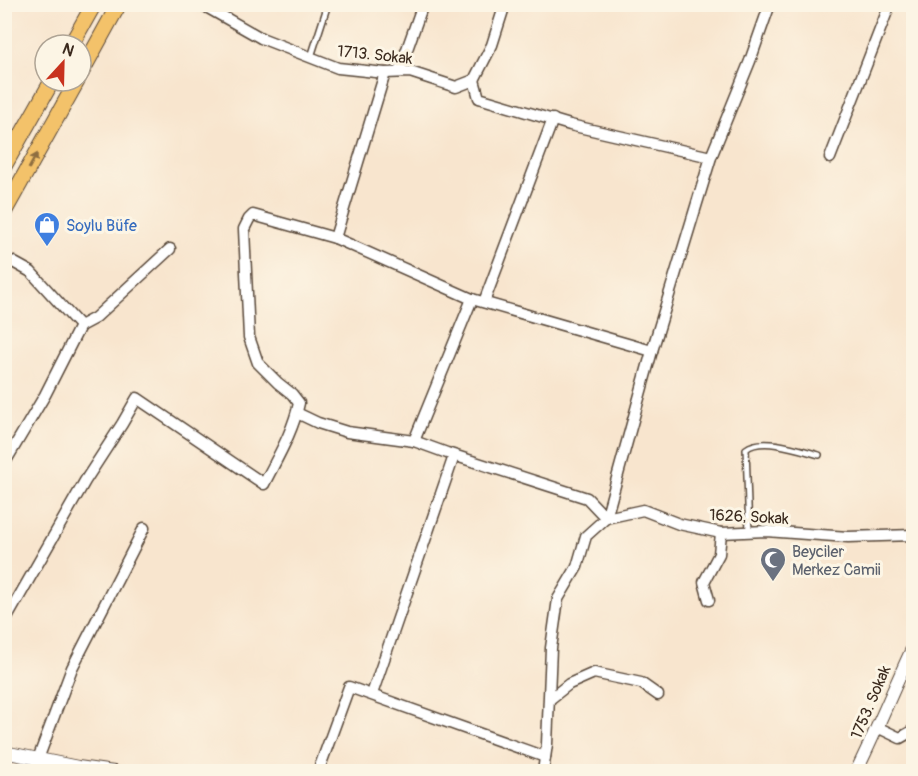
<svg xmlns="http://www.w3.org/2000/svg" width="918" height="776" viewBox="0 0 918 776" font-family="Pangolin,sans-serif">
	<rect width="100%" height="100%" fill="#fcf5e5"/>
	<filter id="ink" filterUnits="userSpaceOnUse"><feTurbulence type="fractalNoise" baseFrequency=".0167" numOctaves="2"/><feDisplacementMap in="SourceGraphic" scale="12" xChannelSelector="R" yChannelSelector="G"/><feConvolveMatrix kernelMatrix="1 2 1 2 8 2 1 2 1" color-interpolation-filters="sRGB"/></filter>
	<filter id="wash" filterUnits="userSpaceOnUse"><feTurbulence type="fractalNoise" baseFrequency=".008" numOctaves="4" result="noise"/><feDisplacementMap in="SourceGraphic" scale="24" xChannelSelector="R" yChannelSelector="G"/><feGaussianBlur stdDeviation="1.35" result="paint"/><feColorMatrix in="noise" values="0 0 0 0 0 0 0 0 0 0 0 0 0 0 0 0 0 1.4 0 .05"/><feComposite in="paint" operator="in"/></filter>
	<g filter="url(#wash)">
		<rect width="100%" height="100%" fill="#f8e5ce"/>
	</g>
	<g filter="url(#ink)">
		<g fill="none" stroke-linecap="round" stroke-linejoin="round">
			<defs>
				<g id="service">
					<polyline points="311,57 328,4"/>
					<path d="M749,532L746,449C762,436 801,450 819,455"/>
				</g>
				<g id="minor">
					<polyline points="201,4 261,38 338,68 385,73 410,72 456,87 474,80 492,45 505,4"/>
					<polyline points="399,72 423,4"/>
					<polyline points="474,80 479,98 570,125 711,157"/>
					<polyline points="830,158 890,4"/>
					<polyline points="335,238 385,73"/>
					<polyline points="4,257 31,272 80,326 45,395 4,464"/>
					<polyline points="484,302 553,119"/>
					<polyline points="80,326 95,318 170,249"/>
					<polyline points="297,413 318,423 347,432 414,441 447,453 587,498 606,518"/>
					<polyline points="414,441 472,299"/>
					<polyline points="606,518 652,351 711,157 750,61 770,4"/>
					<polyline points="709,600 704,582 719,554 721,533"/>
					<path d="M4,623L85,481L122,424L137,398L264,484C277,458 293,432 299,403L292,394L278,383L258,363L249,337L244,229L249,219L253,215L335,238L472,299L652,351"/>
					<polyline points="372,694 454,456"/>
					<polyline points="550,699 569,684 594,673 641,683 658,695"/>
					<polyline points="877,727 900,738 914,730"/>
					<polyline points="35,772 38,759 72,668 144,528"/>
					<polyline points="318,772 349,687 545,757"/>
					<polyline points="543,772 547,744 551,648 558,599 577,567 586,536 606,518 643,510 679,524 721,533 766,531 848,537 914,535"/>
				</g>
				<g id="tertiary">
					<polyline points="4,752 78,767 114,772"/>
					<path d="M856,772C877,730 894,687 914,645"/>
				</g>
				<g id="primary">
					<polyline points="71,45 94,4"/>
					<polyline points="81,73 119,4"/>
					<polyline points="4,166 52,81"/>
					<polyline points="4,212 77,81"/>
				</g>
			</defs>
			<use href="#service" stroke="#574638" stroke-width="8"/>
			<use href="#minor" stroke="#574638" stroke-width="13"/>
			<use href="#tertiary" stroke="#574638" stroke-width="14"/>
			<use href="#primary" stroke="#574638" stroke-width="17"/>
			<use href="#service" stroke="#fff" stroke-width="5"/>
			<use href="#minor" stroke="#fff" stroke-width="10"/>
			<use href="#tertiary" stroke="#fff" stroke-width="12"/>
			<use href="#primary" stroke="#f3c26a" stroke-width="15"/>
		</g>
		<defs><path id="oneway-solid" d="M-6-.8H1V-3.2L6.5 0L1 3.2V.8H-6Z" transform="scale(1.5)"/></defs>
		<use fill="#8e6e40" href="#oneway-solid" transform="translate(33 161) rotate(-61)"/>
	</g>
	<defs>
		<symbol id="shop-pin" viewBox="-11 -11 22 30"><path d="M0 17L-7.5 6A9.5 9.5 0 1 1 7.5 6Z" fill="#3f7fe0" stroke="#fcf5e5"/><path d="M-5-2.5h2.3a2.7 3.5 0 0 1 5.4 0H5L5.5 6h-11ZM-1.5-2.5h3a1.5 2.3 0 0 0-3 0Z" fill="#fff"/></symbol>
		<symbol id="mosque-pin" viewBox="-11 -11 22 30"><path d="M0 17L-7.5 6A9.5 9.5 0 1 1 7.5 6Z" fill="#6b7280" stroke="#fcf5e5"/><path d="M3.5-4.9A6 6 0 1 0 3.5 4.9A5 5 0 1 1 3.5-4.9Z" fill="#fff"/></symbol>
	</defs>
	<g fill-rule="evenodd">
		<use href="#shop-pin" x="32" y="210" width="30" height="40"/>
		<use href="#mosque-pin" x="758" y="545" width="30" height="40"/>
	</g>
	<g text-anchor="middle" stroke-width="6" stroke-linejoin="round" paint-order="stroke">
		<g font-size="16" fill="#3b2a1e" stroke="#fcf5e5">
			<text transform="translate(375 54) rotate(6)" y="6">1713. Sokak</text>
			<text transform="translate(749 516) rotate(3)" y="6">1626. Sokak</text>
			<text transform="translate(870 702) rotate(-67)" y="6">1753. Sokak</text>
		</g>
		<g font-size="16" fill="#366cbe" stroke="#fcf5e5" text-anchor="start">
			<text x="66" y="231">Soylu Büfe</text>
		</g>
		<g font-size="16" fill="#5b616d" stroke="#fcf5e5" text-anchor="start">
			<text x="792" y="557">Beyciler<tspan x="792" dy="18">Merkez Camii</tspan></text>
		</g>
	</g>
	<rect width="918" height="776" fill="none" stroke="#fcf5e5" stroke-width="24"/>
	<g transform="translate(63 63) rotate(22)"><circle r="28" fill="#fcf5e5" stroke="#afa495" stroke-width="1.5"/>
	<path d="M0-4.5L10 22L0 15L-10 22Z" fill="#c8321e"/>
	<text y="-9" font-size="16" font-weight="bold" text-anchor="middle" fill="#3b2a1e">N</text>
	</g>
</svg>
